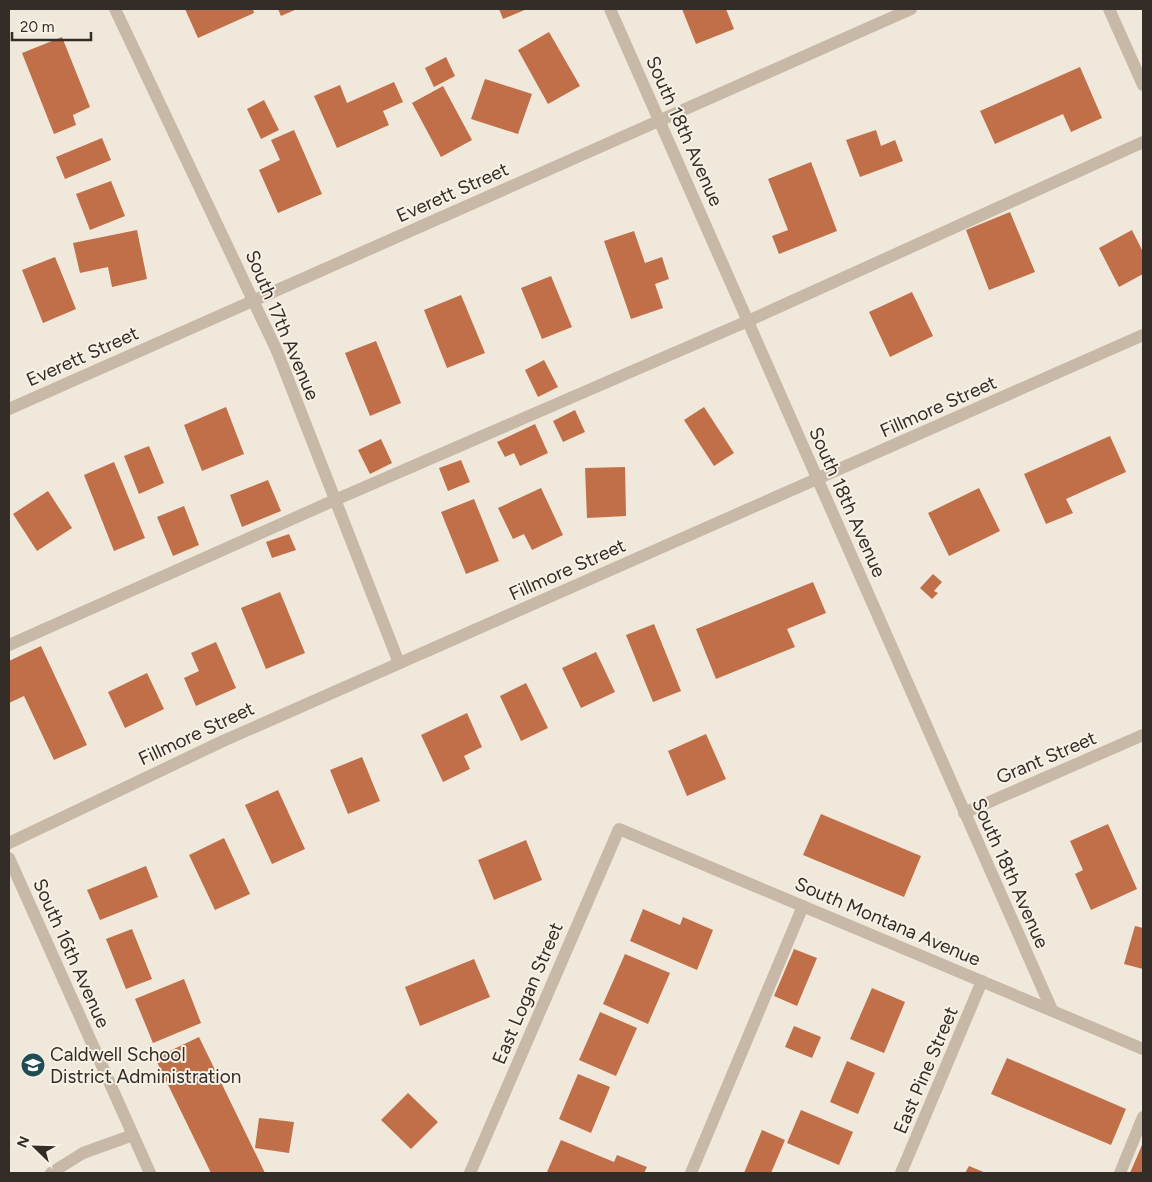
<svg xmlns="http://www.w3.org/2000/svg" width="1152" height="1182" viewBox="0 0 1152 1182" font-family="Figtree,sans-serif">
	<rect width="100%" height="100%" fill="#f0e8da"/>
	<g fill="#c06f49">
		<polygon points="185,9 253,9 254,13 198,38"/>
		<polygon points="278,9 297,9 281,16"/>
		<polygon points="499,9 527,9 503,19"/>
		<polygon points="682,9 726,9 734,29 696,44"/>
		<polygon points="549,32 580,86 548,104 518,50"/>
		<polygon points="62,37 90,107 73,115 76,125 54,134 22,53"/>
		<polygon points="446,57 455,76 434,87 425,68"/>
		<polygon points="1080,67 1102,118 1071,132 1063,114 995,144 980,111"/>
		<polygon points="485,79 532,94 518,134 471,119"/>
		<polygon points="394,82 403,102 383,111 389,125 337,148 314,96 340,85 347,103"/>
		<polygon points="443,86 472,140 441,157 412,103"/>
		<polygon points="264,100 279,130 261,139 247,109"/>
		<polygon points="294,130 322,194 278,213 259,170 280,160 271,140"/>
		<polygon points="876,130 881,146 895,140 903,161 860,177 846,140"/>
		<polygon points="102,138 111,160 65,179 56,157"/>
		<polygon points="811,162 837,231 779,254 772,236 788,230 768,179"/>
		<polygon points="111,181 125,216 90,230 76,194"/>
		<polygon points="1010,212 1035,272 989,290 966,230"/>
		<polygon points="137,230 147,279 112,287 108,267 80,273 73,243"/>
		<polygon points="1132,230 1143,252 1143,274 1119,287 1099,248"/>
		<polygon points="634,231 645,263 662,257 669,279 655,284 663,308 631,319 604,241"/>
		<polygon points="55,257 76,309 43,323 22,270"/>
		<polygon points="551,276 572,327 542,339 521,288"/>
		<polygon points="912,292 933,336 890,357 869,312"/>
		<polygon points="461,295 485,353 447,368 424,310"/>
		<polygon points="376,341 401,403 370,416 345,353"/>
		<polygon points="544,360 558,387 538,397 525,370"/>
		<polygon points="226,407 244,454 202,471 184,425"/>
		<polygon points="704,407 734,453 714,466 684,420"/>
		<polygon points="575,410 585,432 563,442 553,421"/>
		<polygon points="535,424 548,453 520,466 514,453 505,457 497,442"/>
		<polygon points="1110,436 1126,472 1066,499 1073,513 1046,524 1024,474"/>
		<polygon points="381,439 392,463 370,474 358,450"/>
		<polygon points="149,446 164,483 139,494 124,456"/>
		<polygon points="461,460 470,482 448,491 439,468"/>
		<polygon points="114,462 145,538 114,551 84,475"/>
		<polygon points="625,467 626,516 587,518 585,468"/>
		<polygon points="268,480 281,511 242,527 230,495"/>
		<polygon points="541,488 563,535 532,550 524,534 513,539 498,508"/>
		<polygon points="979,488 1000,531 949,556 928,513"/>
		<polygon points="48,491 72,528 37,551 13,514"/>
		<polygon points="474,499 499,561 466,574 441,512"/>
		<polygon points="184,506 199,545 173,556 157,517"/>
		<polygon points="289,534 296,550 272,558 266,542"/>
		<polygon points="933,574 942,582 934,591 938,593 932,599 920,588"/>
		<polygon points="813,582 826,613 787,629 795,647 716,679 696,629"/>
		<polygon points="280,592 305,653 266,669 241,608"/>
		<polygon points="654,624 681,691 653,702 626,635"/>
		<polygon points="216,642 236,688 196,706 184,678 199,671 191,653"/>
		<polygon points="41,646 87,745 54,760 24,696 9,703 9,661"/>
		<polygon points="596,652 615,692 581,708 562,668"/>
		<polygon points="147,673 164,709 125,728 108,692"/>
		<polygon points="526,683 548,728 521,741 500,696"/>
		<polygon points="467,713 482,747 464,756 470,769 443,782 421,735"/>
		<polygon points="706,734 726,779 687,796 668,751"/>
		<polygon points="362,757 380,801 348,814 330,770"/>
		<polygon points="278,790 305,849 272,864 245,805"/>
		<polygon points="821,814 921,856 904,897 803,855"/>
		<polygon points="1108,824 1137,889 1091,910 1075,874 1083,870 1070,841"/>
		<polygon points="224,838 250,894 215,910 189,855"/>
		<polygon points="526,840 542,880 494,900 478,860"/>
		<polygon points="146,866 158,897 100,920 87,890"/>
		<polygon points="643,909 680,925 683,917 713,930 697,970 630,941"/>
		<polygon points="1135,926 1143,928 1143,969 1124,964"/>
		<polygon points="132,929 152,979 126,989 106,939"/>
		<polygon points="794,949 817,958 797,1006 774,996"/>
		<polygon points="625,954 670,973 648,1024 603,1004"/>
		<polygon points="474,959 490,997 420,1026 405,987"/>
		<polygon points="184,979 201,1023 153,1043 135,999"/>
		<polygon points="872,988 905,1002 884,1053 850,1039"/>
		<polygon points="600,1012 637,1028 616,1076 579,1060"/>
		<polygon points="794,1026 821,1037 812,1058 785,1047"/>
		<polygon points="199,1037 265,1173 211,1173 155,1058"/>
		<polygon points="1007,1058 1126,1109 1111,1145 991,1094"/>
		<polygon points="847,1061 875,1073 858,1114 830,1102"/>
		<polygon points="578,1074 610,1087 591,1133 559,1119"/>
		<polygon points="408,1093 438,1122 411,1149 381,1120"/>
		<polygon points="801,1110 853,1132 839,1165 787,1143"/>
		<polygon points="259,1118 294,1122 289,1153 255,1148"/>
		<polygon points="762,1130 785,1140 771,1173 744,1173"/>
		<polygon points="561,1140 614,1162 617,1155 647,1167 644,1173 550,1173 547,1172"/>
		<polygon points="1142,1145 1143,1146 1143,1173 1130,1173"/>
		<polygon points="969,1166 986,1173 965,1173"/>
	</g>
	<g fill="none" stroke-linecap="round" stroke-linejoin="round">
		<g stroke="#c7b8a7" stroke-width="12">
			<polyline points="9,645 335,500 748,321 1143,142"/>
			<polyline points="51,1173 83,1153 133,1135"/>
			<polyline points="691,1173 803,906"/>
			<polyline points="1120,1173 1143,1117"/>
		</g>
		<g stroke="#c7b8a7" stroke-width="12">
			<polyline points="610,9 1052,1010"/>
			<polyline points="1109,9 1143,85"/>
			<polyline points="9,409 911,9"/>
			<polyline points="964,813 1143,735"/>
			<polyline points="9,843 223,741 1143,335"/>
			<polyline points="9,858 150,1173"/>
			<polyline points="901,1173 982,981"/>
		</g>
		<g stroke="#c7b8a7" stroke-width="12">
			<polyline points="115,9 277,351 399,663"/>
			<polyline points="470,1173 619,829 1143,1049"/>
		</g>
	</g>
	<defs>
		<symbol id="school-disc" viewBox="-11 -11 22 22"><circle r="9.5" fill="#1f4c53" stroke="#f8f1e6"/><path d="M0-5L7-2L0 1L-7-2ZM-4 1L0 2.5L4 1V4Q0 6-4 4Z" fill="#fff"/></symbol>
	</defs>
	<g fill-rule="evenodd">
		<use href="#school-disc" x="19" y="1051" width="28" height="28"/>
	</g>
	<g text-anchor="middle" stroke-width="4" stroke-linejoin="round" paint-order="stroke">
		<g font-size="19" fill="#342c27" stroke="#f8f1e6">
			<text transform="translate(685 131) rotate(66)" y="7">South 18th Avenue</text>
			<text transform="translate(452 192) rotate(-24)" y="7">Everett Street</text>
			<text transform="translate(283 325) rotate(67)" y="7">South 17th Avenue</text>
			<text transform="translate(82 356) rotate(-24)" y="7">Everett Street</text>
			<text transform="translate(938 406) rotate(-24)" y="7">Fillmore Street</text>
			<text transform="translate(848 502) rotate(66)" y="7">South 18th Avenue</text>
			<text transform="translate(567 569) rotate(-24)" y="7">Fillmore Street</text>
			<text transform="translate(196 733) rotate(-25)" y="7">Fillmore Street</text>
			<text transform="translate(1046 757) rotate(-23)" y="7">Grant Street</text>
			<text transform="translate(1011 873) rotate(66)" y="7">South 18th Avenue</text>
			<text transform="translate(888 921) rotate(23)" y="7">South Montana Avenue</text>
			<text transform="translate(72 953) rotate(66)" y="7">South 16th Avenue</text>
			<text transform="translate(527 993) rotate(-67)" y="7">East Logan Street</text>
			<text transform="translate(925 1070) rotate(-67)" y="7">East Pine Street</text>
		</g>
		<g font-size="19" fill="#342c27" stroke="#f8f1e6" text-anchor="start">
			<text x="50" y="1061">Caldwell School<tspan x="50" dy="22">District Administration</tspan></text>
		</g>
	</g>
	<rect width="1152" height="1182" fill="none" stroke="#342c27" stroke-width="20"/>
	<g transform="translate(35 1147) rotate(293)" stroke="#f8f1e6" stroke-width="4" paint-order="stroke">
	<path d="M0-4L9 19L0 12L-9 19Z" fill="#342c27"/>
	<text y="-8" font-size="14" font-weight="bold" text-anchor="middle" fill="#342c27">N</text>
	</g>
	<path d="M12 32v8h79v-8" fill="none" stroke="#342c27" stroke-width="2.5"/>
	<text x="20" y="32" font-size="15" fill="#342c27" stroke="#f8f1e6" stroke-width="4" paint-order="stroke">20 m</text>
</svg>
